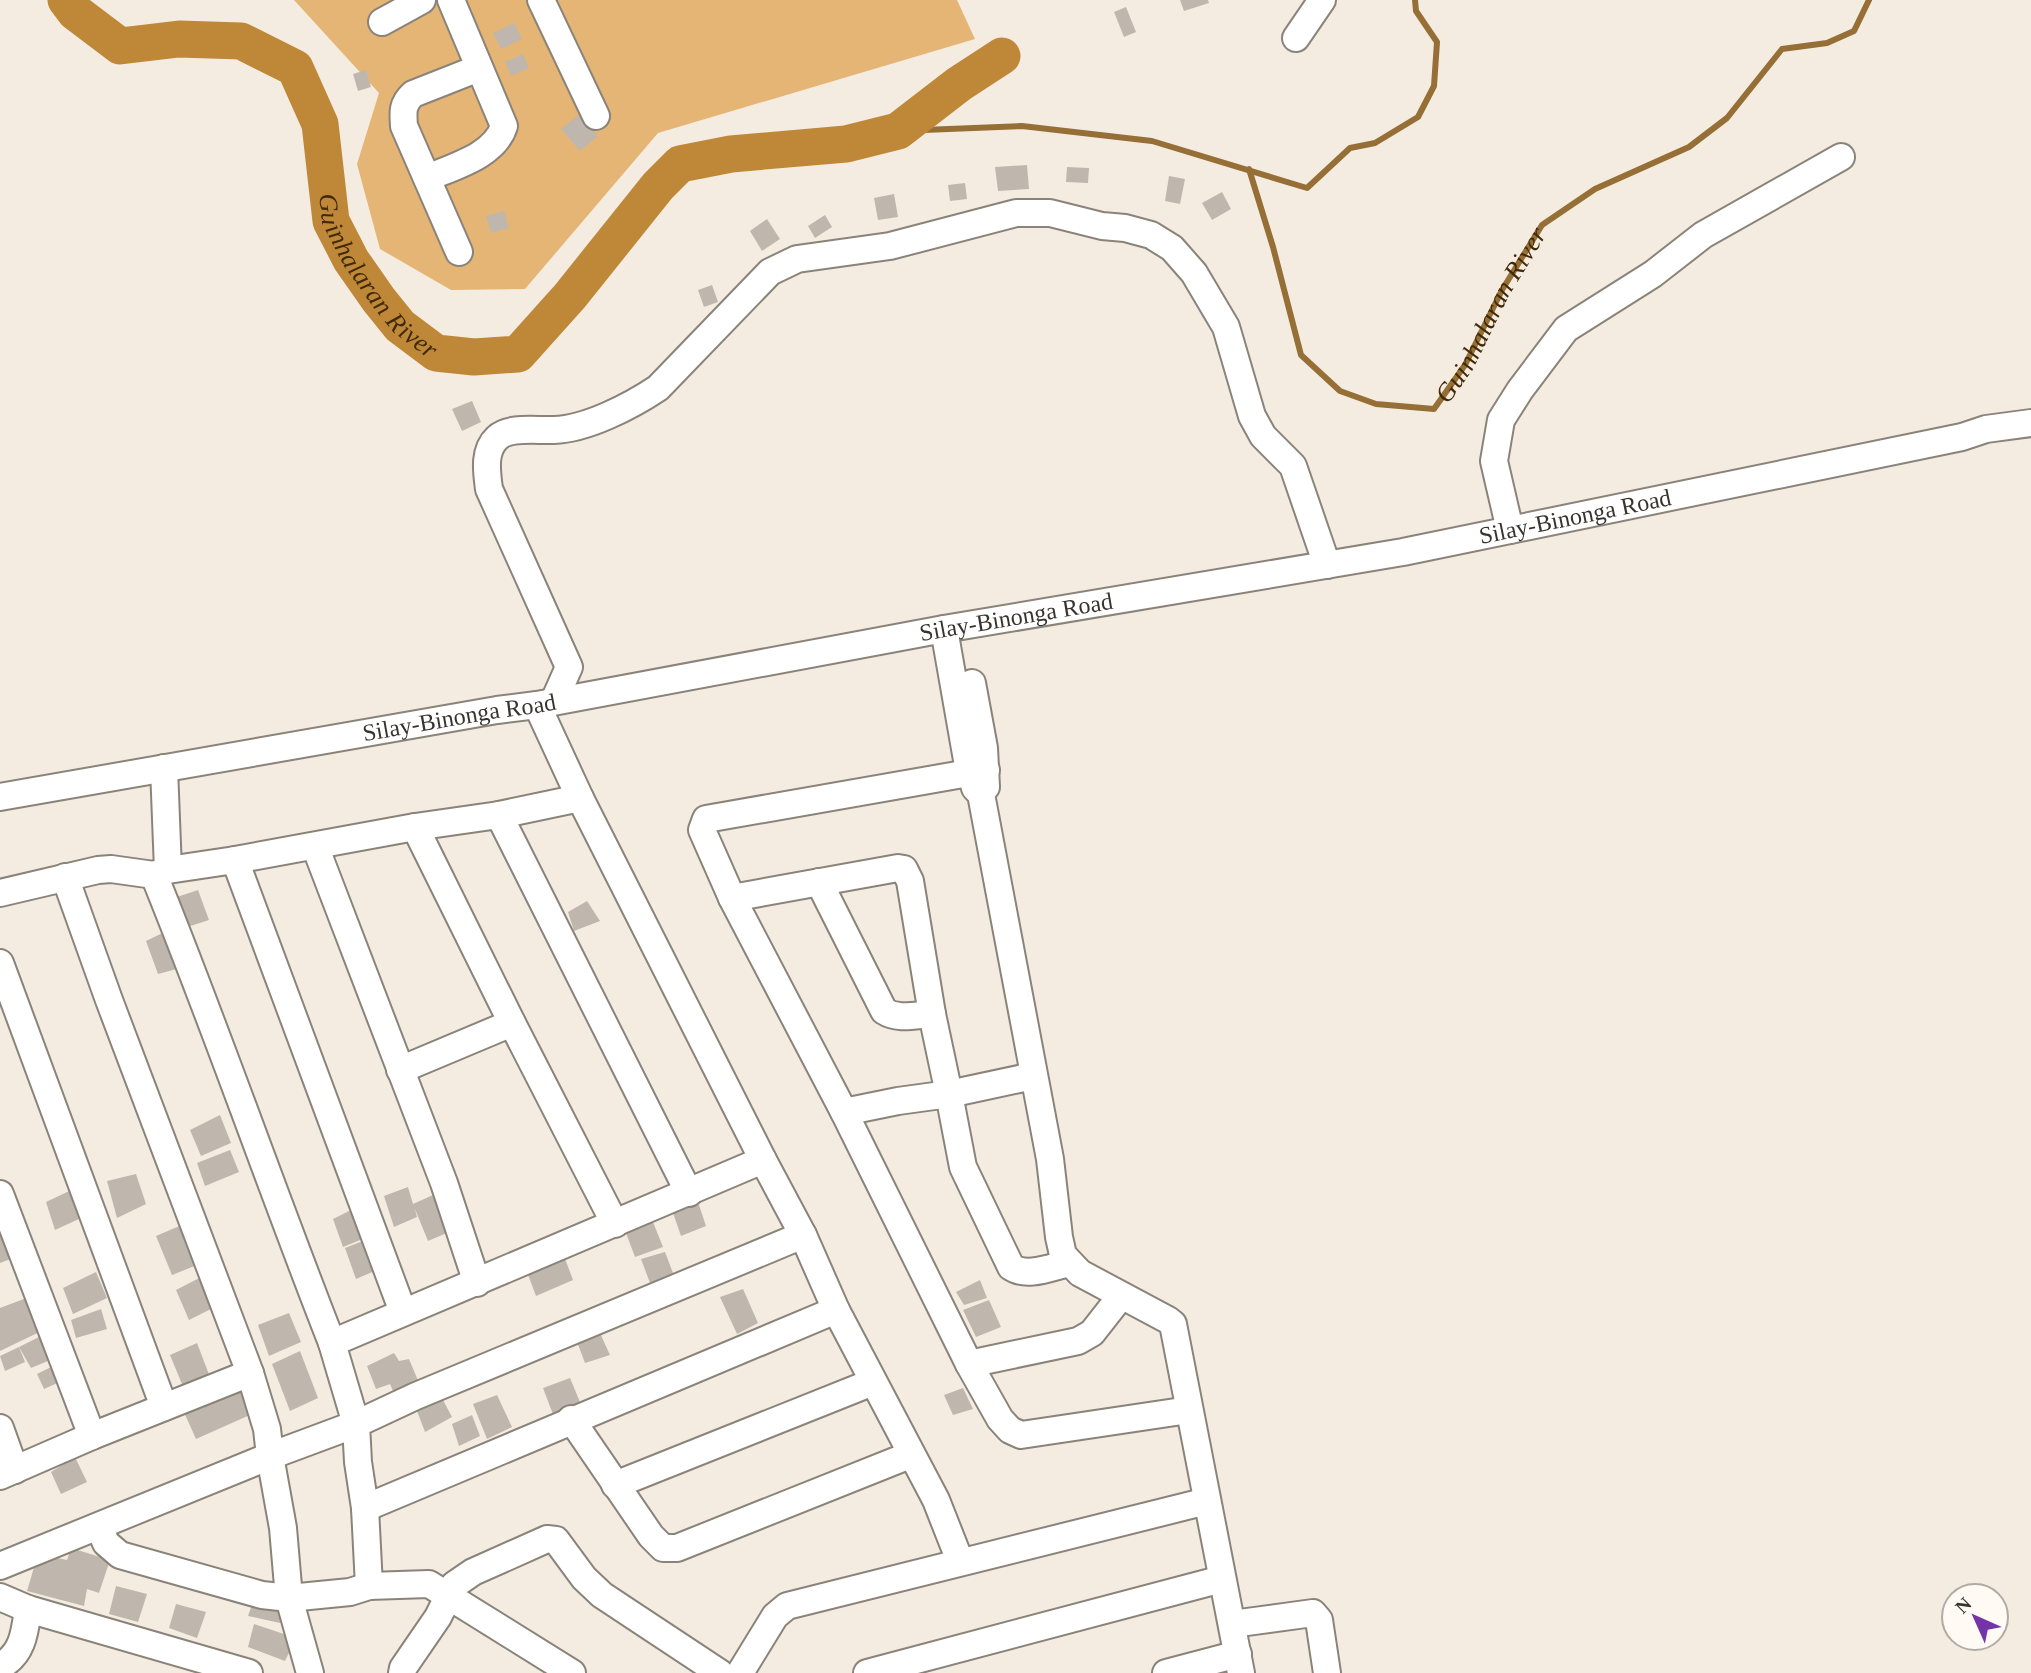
<svg xmlns="http://www.w3.org/2000/svg" width="2031" height="1673" viewBox="0 0 2031 1673" font-family="'Times New Roman',serif">
	<rect width="100%" height="100%" fill="#f5ece1"/>
	<polygon fill="#e5b576" points="294,0 957,0 975,39 658,133 525,289 451,290 380,249 357,164 379,93"/>
	<g fill="none" stroke-linecap="round" stroke-linejoin="round">
		<g stroke="#966f36" stroke-width="6">
			<polyline points="898,131 1022,126 1152,141 1307,188 1350,148 1375,143 1418,117 1434,86 1437,42 1416,11 1415,0"/>
			<path id="s1" d="M1249,169L1273,247L1301,355L1340,391L1376,404L1434,409L1465,365L1502,290L1542,225L1595,189L1689,147L1727,118L1782,49L1827,43L1854,31L1869,0"/>
		</g>
		<path stroke="#bf8838" stroke-width="37" id="s2" d="M66,0L75,12L120,46L179,39L241,41L295,68L320,124L331,221L351,260L379,300L400,326L436,353L474,357L518,354L570,296L658,186L680,164L731,154L846,144L898,131L959,84L1002,56"/>
	</g>
	<g fill="#bfb7ad">
		<polygon points="1180,0 1208,0 1209,3 1184,11"/>
		<polygon points="1126,7 1136,32 1124,37 1114,12"/>
		<polygon points="514,23 522,39 501,49 493,33"/>
		<polygon points="523,54 529,68 511,76 505,62"/>
		<polygon points="366,70 371,87 358,91 353,74"/>
		<polygon points="580,114 598,136 580,151 561,129"/>
		<polygon points="1027,165 1029,189 998,191 995,167"/>
		<polygon points="1067,167 1089,168 1088,183 1066,182"/>
		<polygon points="1169,176 1185,179 1180,204 1165,201"/>
		<polygon points="965,183 967,199 950,201 948,185"/>
		<polygon points="1222,192 1231,209 1212,220 1202,203"/>
		<polygon points="894,194 898,217 878,220 874,198"/>
		<polygon points="504,211 509,228 491,233 486,216"/>
		<polygon points="825,215 832,227 815,238 808,226"/>
		<polygon points="767,219 780,239 762,251 750,231"/>
		<polygon points="712,285 718,302 704,307 698,290"/>
		<polygon points="472,401 481,422 462,431 452,409"/>
		<polygon points="198,890 209,920 181,929 171,899"/>
		<polygon points="587,901 600,921 574,931 568,912"/>
		<polygon points="173,928 188,966 158,974 146,941"/>
		<polygon points="220,1115 231,1143 201,1156 190,1130"/>
		<polygon points="230,1150 239,1172 205,1186 197,1163"/>
		<polygon points="136,1174 146,1204 117,1218 107,1181"/>
		<polygon points="82,1185 92,1213 55,1230 46,1202"/>
		<polygon points="408,1187 413,1204 444,1190 456,1229 428,1241 415,1209 417,1217 394,1227 384,1196"/>
		<polygon points="697,1199 706,1226 681,1236 672,1210"/>
		<polygon points="359,1206 370,1236 343,1247 333,1219"/>
		<polygon points="191,1221 207,1261 172,1275 156,1236"/>
		<polygon points="653,1222 663,1247 635,1257 626,1233"/>
		<polygon points="6,1229 16,1257 0,1263 0,1231"/>
		<polygon points="373,1237 384,1267 356,1279 345,1248"/>
		<polygon points="665,1252 673,1273 650,1283 641,1259"/>
		<polygon points="564,1256 573,1280 536,1296 527,1272"/>
		<polygon points="96,1272 107,1298 73,1314 63,1288"/>
		<polygon points="211,1272 221,1304 189,1320 176,1290"/>
		<polygon points="980,1280 987,1298 964,1305 956,1292"/>
		<polygon points="743,1289 758,1323 737,1334 720,1297"/>
		<polygon points="37,1294 50,1327 0,1351 0,1308"/>
		<polygon points="989,1300 1001,1327 976,1337 963,1310"/>
		<polygon points="101,1309 107,1329 76,1338 71,1320"/>
		<polygon points="289,1313 301,1342 269,1356 258,1325"/>
		<polygon points="51,1331 60,1356 31,1368 19,1347"/>
		<polygon points="599,1331 610,1355 585,1363 576,1339"/>
		<polygon points="197,1343 210,1377 184,1389 170,1355"/>
		<polygon points="19,1347 25,1362 5,1371 0,1356"/>
		<polygon points="300,1351 318,1398 290,1411 272,1364"/>
		<polygon points="394,1353 399,1361 409,1359 419,1383 393,1391 390,1384 376,1389 367,1366"/>
		<polygon points="55,1365 62,1381 44,1389 37,1374"/>
		<polygon points="570,1378 582,1407 554,1417 543,1388"/>
		<polygon points="247,1383 259,1411 196,1439 183,1410"/>
		<polygon points="963,1388 973,1409 953,1415 944,1395"/>
		<polygon points="497,1395 512,1427 487,1439 473,1404"/>
		<polygon points="443,1400 452,1417 425,1432 417,1411"/>
		<polygon points="472,1415 480,1436 459,1446 452,1424"/>
		<polygon points="75,1457 87,1482 61,1494 51,1472"/>
		<polygon points="71,1548 110,1560 99,1593 87,1589 84,1606 27,1591 38,1554 67,1560"/>
		<polygon points="116,1586 147,1594 138,1622 109,1614"/>
		<polygon points="255,1596 289,1605 280,1623 248,1616"/>
		<polygon points="176,1604 206,1612 197,1638 169,1628"/>
		<polygon points="254,1624 296,1638 285,1661 248,1647"/>
	</g>
	<g fill="none" stroke-linecap="round" stroke-linejoin="round">
		<defs>
			<g id="minor">
				<polyline points="541,0 596,116"/>
				<polyline points="382,22 422,0"/>
				<polyline points="1296,38 1322,0"/>
				<path d="M427,178C452,167 495,156 504,126L451,0"/>
				<path d="M459,252L404,126C403,112 402,104 413,94L479,68"/>
				<polyline points="1510,530 1494,461 1501,420 1520,390 1566,329 1653,274 1703,235 1841,157"/>
				<polyline points="944,629 967,760 975,788 981,794 1050,1159 1059,1237 1063,1255 1080,1273 1168,1320 1173,1324 1241,1673"/>
				<polyline points="972,683 984,748 986,787"/>
				<path d="M554,701L569,667L489,489C487,473 483,451 497,438C509,426 537,431 554,430C587,429 631,406 658,388L770,272L797,259L890,246L1016,213H1050L1102,226L1125,228L1151,235L1172,248L1194,273L1226,327L1252,416L1263,436L1293,466L1327,565"/>
				<polyline points="537,705 580,798 499,815 689,1193"/>
				<polyline points="164,768 168,870"/>
				<polyline points="986,770 706,819 702,830 732,898 844,1112 969,1364 1000,1419 1010,1430 1021,1435 1189,1410"/>
				<path id="s3" d="M0,797L497,710L537,705L944,629L1403,552L1962,437L1986,429L2031,423"/>
				<polyline points="580,798 763,1160"/>
				<polyline points="499,815 415,827 512,1023 615,1224"/>
				<polyline points="315,846 444,1183 477,1283"/>
				<polyline points="235,860 403,1312"/>
				<polyline points="65,877 109,1000 250,1373"/>
				<path d="M819,882L884,1011C898,1020 915,1015 932,1014"/>
				<polyline points="0,893 98,870 111,869 154,875"/>
				<polyline points="732,898 898,868 904,869 910,881 932,1014 949,1094 1033,1076"/>
				<polyline points="0,963 164,1407"/>
				<polyline points="400,1070 512,1023"/>
				<path d="M844,1112L898,1101L949,1094L963,1167L1011,1267C1027,1278 1051,1267 1069,1263"/>
				<polyline points="0,1194 92,1436"/>
				<path d="M332,1343C271,1188 217,1030 154,875L168,870L235,860L415,827"/>
				<polyline points="969,1364 1078,1341 1092,1333 1121,1296"/>
				<polyline points="571,1419 651,1536 663,1548 677,1548 910,1455"/>
				<polyline points="0,1428 15,1470"/>
				<polyline points="0,1476 92,1436 250,1373 267,1429 270,1456 356,1424 332,1343 763,1160 803,1235"/>
				<polyline points="615,1485 873,1382"/>
				<polyline points="365,1508 836,1310"/>
				<polyline points="99,1527 106,1543 120,1555 262,1595 289,1598 350,1592 369,1586 429,1584 572,1673"/>
				<polyline points="0,1566 270,1456 283,1528 289,1598 310,1673"/>
				<polyline points="369,1586 365,1508 358,1462 356,1424 416,1396 803,1235 836,1310 936,1500 960,1561"/>
				<polyline points="0,1597 28,1609 249,1673"/>
				<polyline points="1232,1624 1313,1613 1319,1620 1327,1673"/>
				<path d="M0,1666C23,1655 25,1631 28,1609"/>
				<polyline points="402,1673 403,1668 438,1617 454,1585 473,1572 547,1539 556,1540 584,1578 602,1595 720,1673"/>
				<polyline points="740,1673 775,1616 787,1606 1207,1501"/>
				<polyline points="867,1673 1222,1579"/>
				<polyline points="1166,1673 1238,1654"/>
			</g>
		</defs>
		<use href="#minor" stroke="#8a8379" stroke-width="30"/>
		<use href="#minor" stroke="#fff" stroke-width="26"/>
	</g>
	<g text-anchor="middle" stroke-width="5" stroke-linejoin="round" paint-order="stroke">
		<g font-size="24" fill="#373430" stroke="#fffaf3">
			<text dy="8" stroke="none"><textPath href="#s3" startOffset="1600">Silay-Binonga Road</textPath></text>
			<text dy="8" stroke="none"><textPath href="#s3" startOffset="1032">Silay-Binonga Road</textPath></text>
			<text dy="8" stroke="none"><textPath href="#s3" startOffset="466">Silay-Binonga Road</textPath></text>
		</g>
		<g font-size="26" font-style="italic" fill="#412a07" stroke="#fffaf3">
			<text dy="9" stroke="none"><textPath href="#s2" startOffset="483">Guinhalaran River</textPath></text>
			<text dy="9" stroke="none"><textPath href="#s1" startOffset="453">Guinhalaran River</textPath></text>
		</g>
	</g>
	<g transform="translate(1975 1617) rotate(315)"><circle r="33" fill="#fffaf3" stroke="#afaba5" stroke-width="2"/>
	<path d="M0-5L12 26L0 18L-12 26Z" fill="#7433a8"/>
	<text y="-10" font-size="19" font-weight="bold" text-anchor="middle" fill="#373430">N</text>
	</g>
</svg>
